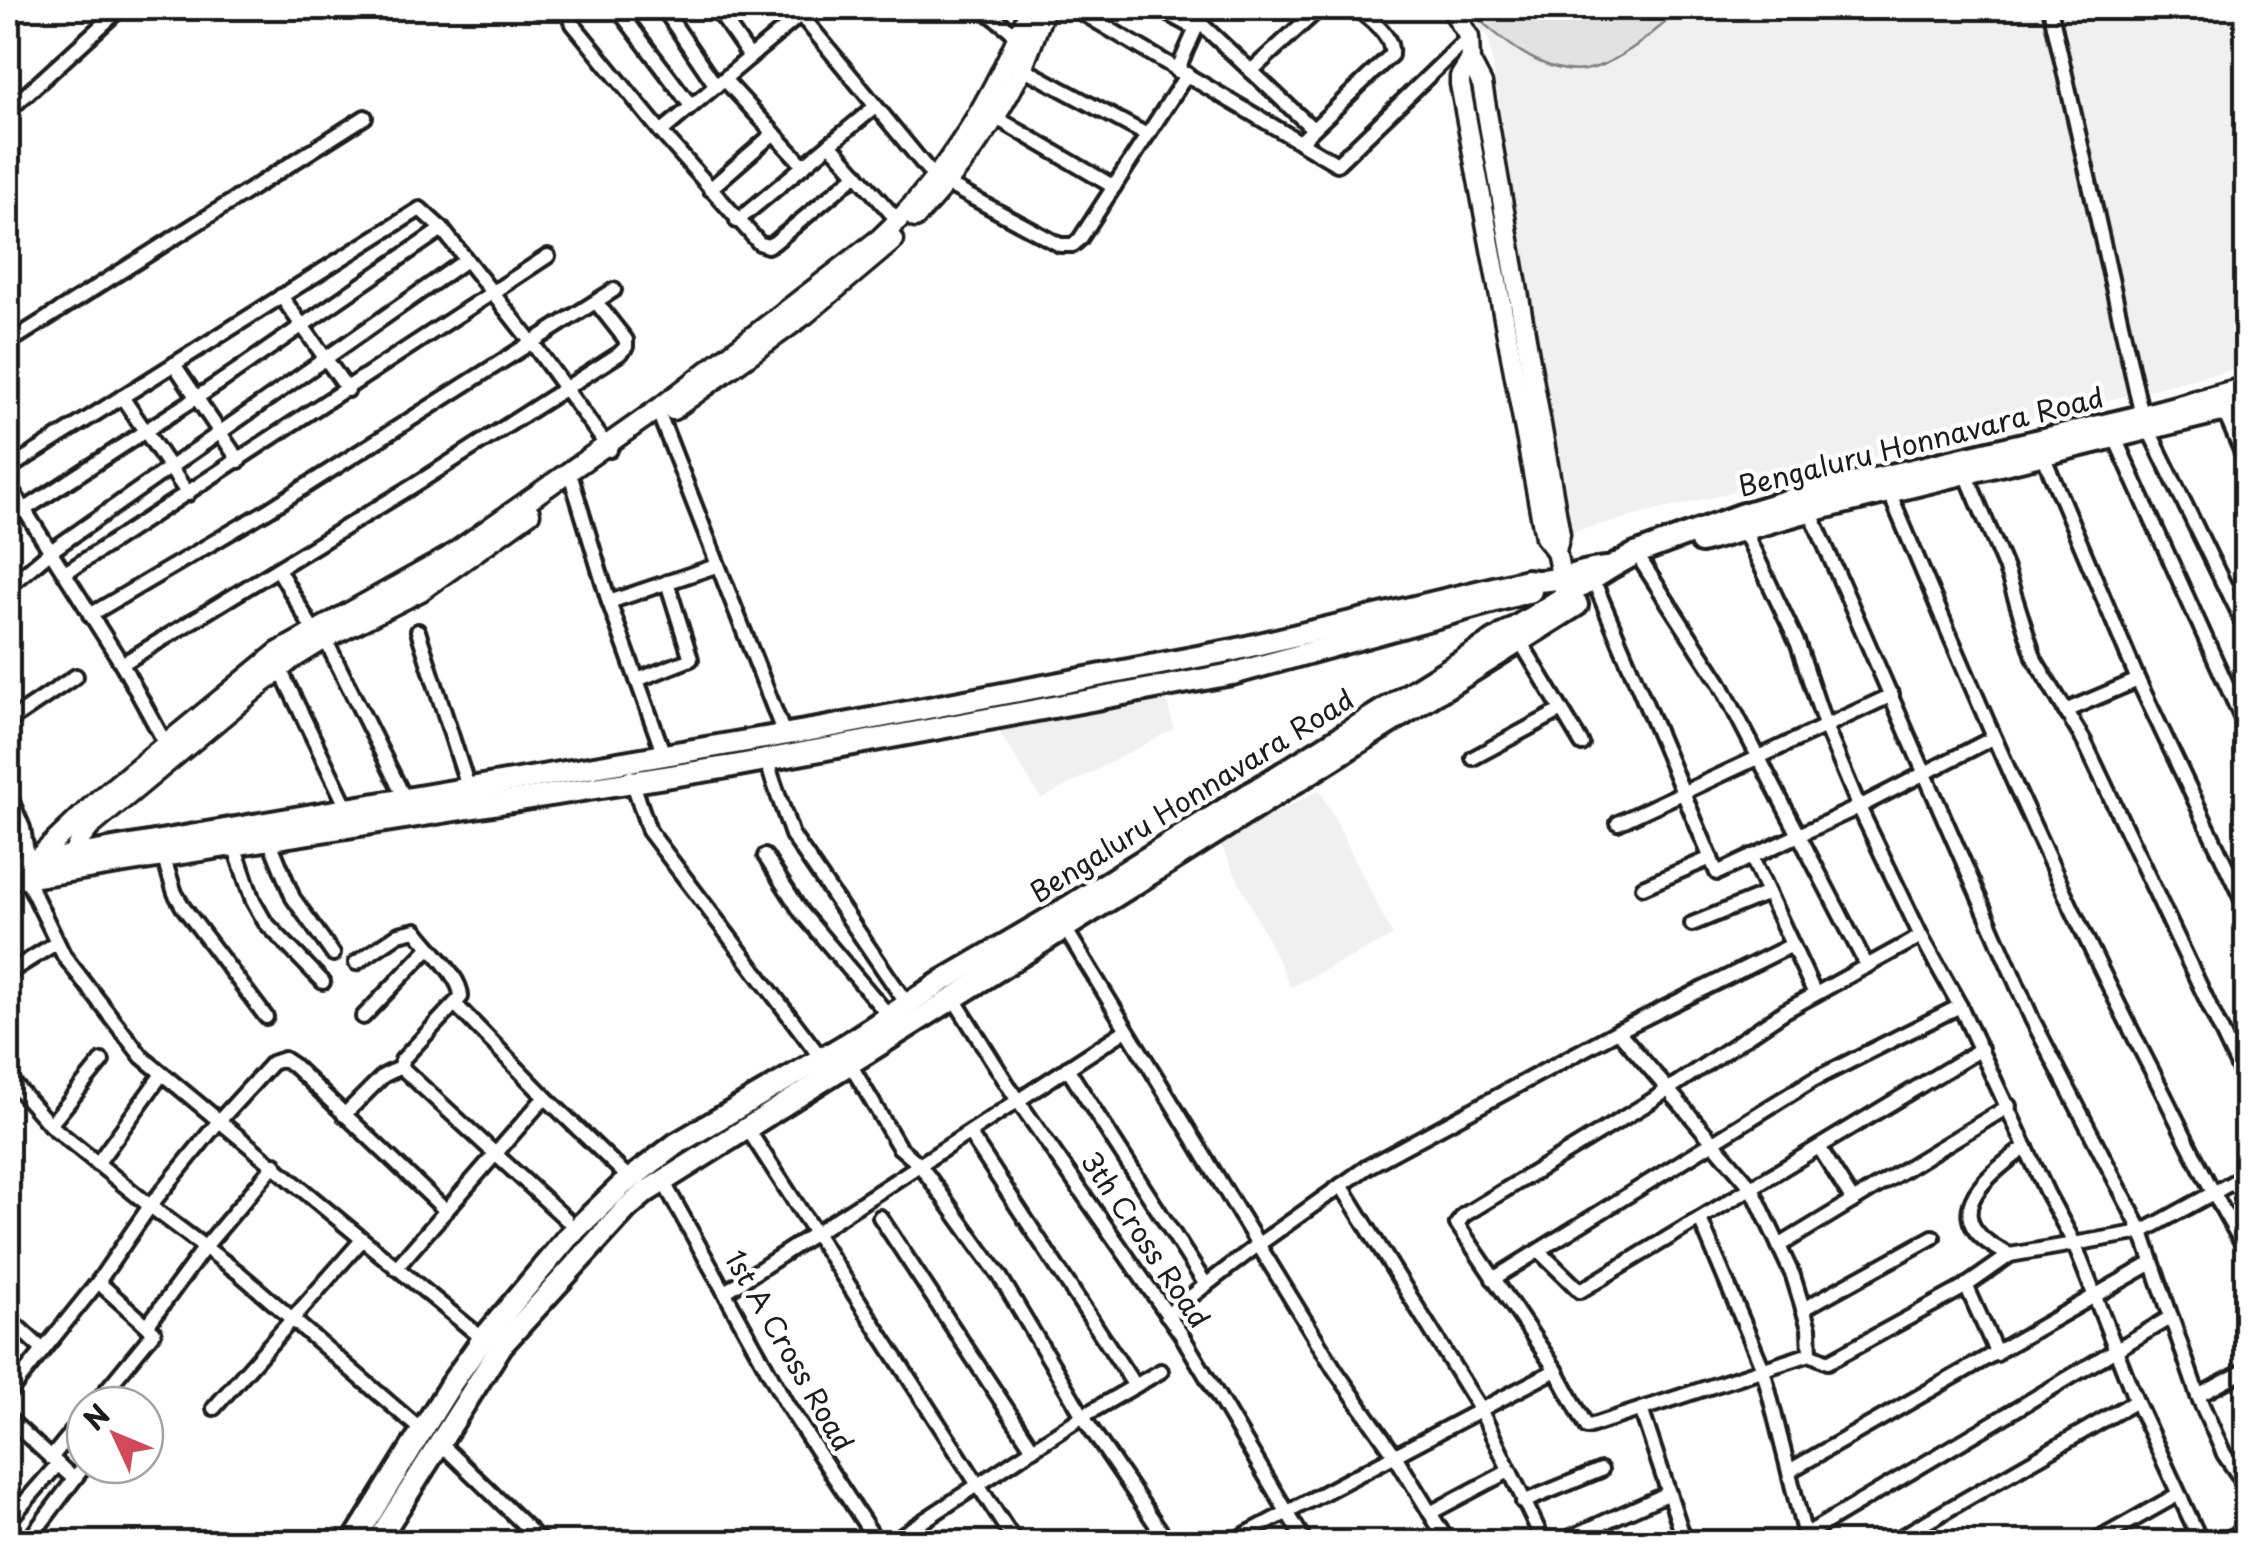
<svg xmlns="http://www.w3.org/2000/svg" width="2254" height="1550" viewBox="0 0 2254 1550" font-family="'Playpen Sans',sans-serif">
	<rect width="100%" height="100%" fill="#fff"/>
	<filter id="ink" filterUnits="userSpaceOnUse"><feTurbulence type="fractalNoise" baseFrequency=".01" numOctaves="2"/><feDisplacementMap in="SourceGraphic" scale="20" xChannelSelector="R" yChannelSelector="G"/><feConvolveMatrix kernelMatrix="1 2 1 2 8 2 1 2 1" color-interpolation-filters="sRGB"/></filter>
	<g filter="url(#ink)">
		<g fill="#f0f0f0">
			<polygon points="1458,8 2246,8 2246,366 1570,532 1488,36"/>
			<polygon points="1166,698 1174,729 1041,799 996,726"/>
			<polygon points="1320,790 1393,936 1291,987 1219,841"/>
		</g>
		<path fill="#e2e2e2" stroke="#7f7f7f" stroke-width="2.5" d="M1466,8H1682C1658,29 1622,61 1590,69C1545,80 1496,35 1466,8Z"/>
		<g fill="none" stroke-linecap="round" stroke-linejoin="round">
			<defs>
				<g id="street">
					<polyline points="579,8 570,16 573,24 661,132 759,243 767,246 774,243 857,174"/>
					<polyline points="617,8 691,106"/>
					<polyline points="663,8 716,86"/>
					<polyline points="716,8 750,57"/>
					<polyline points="795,8 934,177 1060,245 1073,245 1080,239 1187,74"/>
					<polyline points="982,8 1018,36"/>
					<polyline points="1074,8 1337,164 1469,37"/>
					<polyline points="1157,8 1196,29"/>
					<polyline points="2050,8 2142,416 2246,630"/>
					<polyline points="1199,22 1313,129"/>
					<polyline points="1015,64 1147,135"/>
					<polyline points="1177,71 1205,8"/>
					<polyline points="1251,71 1320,8"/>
					<polyline points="724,79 804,166"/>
					<polyline points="875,107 830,144 898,221"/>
					<polyline points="8,111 121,8"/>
					<polyline points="995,117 1114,187"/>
					<polyline points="661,132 800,15"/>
					<path d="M1300,142L1391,55C1394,35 1370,20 1356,8"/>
					<polyline points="710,189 774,133"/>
					<polyline points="737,221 830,144"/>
					<polyline points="281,296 348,390"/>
					<polyline points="8,343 365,117"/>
					<polyline points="174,364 239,461"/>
					<polyline points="122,397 188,494"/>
					<polyline points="2224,411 2246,462"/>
					<polyline points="661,419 784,734"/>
					<polyline points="2115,438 2246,728"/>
					<polyline points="2043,455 2138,680 2246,908"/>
					<polyline points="8,469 420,209 442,229 533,344 610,450"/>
					<polyline points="1966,474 2006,569 2035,660 2084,741 2246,1083"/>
					<polyline points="572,480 609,602 664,755"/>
					<polyline points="8,484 122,664 170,752"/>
					<path d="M1888,489C1971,687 2055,884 2154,1075C2184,1134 2211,1193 2246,1249"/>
					<polyline points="24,510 219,383 442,229"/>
					<polyline points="1810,511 2032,1019 2142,1232 2198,1396 2224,1454 2246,1486"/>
					<polyline points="1744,530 1798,644 1826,728 1859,807 1921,936 1960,1006 2047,1193 2074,1243 2136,1401 2201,1542"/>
					<polyline points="1643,564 1720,683 1867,966"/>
					<polyline points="278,569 313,630"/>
					<polyline points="65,573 548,256"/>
					<polyline points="8,587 51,551 466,260"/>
					<polyline points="1598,591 1717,873 1859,807 1993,738"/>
					<polyline points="609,602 716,566"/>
					<polyline points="90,615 265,512 614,290"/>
					<polyline points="418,631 469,790"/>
					<polyline points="325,639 406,801"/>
					<polyline points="1520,641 1582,744"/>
					<polyline points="122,664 413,486 619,354 626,347 626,340 596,302"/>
					<polyline points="280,669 350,814"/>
					<polyline points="637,680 691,659 667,582"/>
					<polyline points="2065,711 2138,680"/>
					<polyline points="8,722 76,676"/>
					<polyline points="1473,758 1560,711"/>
					<polyline points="766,760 792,835 907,1004"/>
					<polyline points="631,777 649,831 822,1059"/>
					<polyline points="8,792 23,828 29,864"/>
					<polyline points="1618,823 1892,695"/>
					<polyline points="269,839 293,898 333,954"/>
					<polyline points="234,845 253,901 265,922 323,982"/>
					<polyline points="163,856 175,893 183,907 266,1017"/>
					<polyline points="765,856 801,912 889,1016"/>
					<polyline points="1751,856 1815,994"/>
					<polyline points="26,878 64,956 142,1057 483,1339"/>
					<polyline points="1643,887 1711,858"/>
					<polyline points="1692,924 1768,893"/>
					<polyline points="1063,925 1335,1370 1394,1454 1448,1542"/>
					<polyline points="1921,936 1785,1011 1648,1103 1464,1215 1457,1224 1556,1370 1587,1427 1810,1354 1828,1362 1963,1288 2010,1255 2142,1232 2246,1175"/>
					<path d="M356,963L399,934L416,930C428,947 462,978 461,997L402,1060L401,1067L566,1219"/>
					<polyline points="8,973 56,943"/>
					<polyline points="954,999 1018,1101 1181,1334 1305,1542"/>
					<polyline points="456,1005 545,1097 630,1179"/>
					<polyline points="363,1017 429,948"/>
					<polyline points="1618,1031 1752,1188 1793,1276 1809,1328 1810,1354"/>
					<polyline points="850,1064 899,1147 920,1165 999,1275 1089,1426 1168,1542"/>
					<polyline points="1067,1068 1206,1285"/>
					<polyline points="8,1077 50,1125 150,1206 239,1273 422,1431"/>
					<polyline points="344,1115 383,1076 401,1067"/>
					<polyline points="50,1125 102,1061"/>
					<polyline points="747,1128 1015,1542"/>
					<polyline points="969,1133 1135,1386"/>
					<polyline points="1819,1147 1853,1201"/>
					<polyline points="97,1164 162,1074"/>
					<polyline points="663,1181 787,1405 877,1542"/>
					<polyline points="1341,1185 1480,1409 1544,1542"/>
					<polyline points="880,1217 1033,1449"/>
					<polyline points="1700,1219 1763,1369 1806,1540"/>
					<polyline points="1779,1246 2009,1106"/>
					<polyline points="1539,1251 1580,1291 1981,1049"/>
					<path d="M2010,1255C1934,1220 1980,1180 2026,1147"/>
					<polyline points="396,1268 545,1097"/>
					<polyline points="1493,1279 1813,1080 1960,1006"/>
					<polyline points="1966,1285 1997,1354"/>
					<polyline points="725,1292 1126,1030"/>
					<polyline points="1803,1309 1933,1237"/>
					<polyline points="1167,1315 1259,1244 1367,1167 1618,1031 1792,945"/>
					<polyline points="8,1318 43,1350"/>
					<polyline points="147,1326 205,1247 275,1164"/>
					<polyline points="8,1394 98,1282 150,1206 219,1121 272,1063 284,1059 293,1065 446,1211"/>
					<polyline points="2198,1396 2246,1370"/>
					<polyline points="94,1405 154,1332 98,1282"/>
					<polyline points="130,1405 133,1401"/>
					<polyline points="214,1408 362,1240"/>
					<polyline points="1641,1409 1685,1542"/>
					<polyline points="8,1418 74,1479"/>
					<polyline points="439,1442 542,1542"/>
					<polyline points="51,1458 85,1416"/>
					<polyline points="1791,1470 2152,1263"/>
					<polyline points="1523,1502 1601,1470"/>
					<polyline points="1430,1513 1509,1471"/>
					<polyline points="10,1519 58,1464"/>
					<polyline points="1805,1535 2171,1317"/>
					<polyline points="27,1542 85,1465"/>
					<polyline points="891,1542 1083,1416 1161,1371"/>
					<polyline points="1231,1542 1556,1370"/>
					<polyline points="1560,1542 1669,1493"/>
					<polyline points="1892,1542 2136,1401"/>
					<polyline points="2094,1542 2177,1495"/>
					<polyline points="2222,1542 2246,1529"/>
				</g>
				<g id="secondary">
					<polyline points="1451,8 1469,37 1470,61 1482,84 1560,534 1556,551 1564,590"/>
					<polyline points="1470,61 1460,77 1460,84 1545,537 1556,551"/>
					<path d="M915,218C956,175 994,126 1020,73C1030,52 1037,29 1045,8"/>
					<polyline points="673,410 806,314 894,240"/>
					<polyline points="68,866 79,841 90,827 291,660 320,642 421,591 530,513"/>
					<path d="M28,867L99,799L278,652L448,557L662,406L879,239C949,174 994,95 1030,8"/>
				</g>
				<g id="primary">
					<polyline points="1701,542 1802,513 2246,405"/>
					<path d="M8,867L823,728L1234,650L1527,580C1552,585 1580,570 1606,568"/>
					<polyline points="23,878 728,767 1232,674 1531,591"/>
					<polyline points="353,1542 451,1384 483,1339 568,1237 621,1186 676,1144 845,1045 944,980 1057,914 1612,567 1635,554 1740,515 1806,495 2142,416 2246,388"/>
					<polyline points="377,1542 502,1345 627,1208 646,1192 1577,605"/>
				</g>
			</defs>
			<use href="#street" stroke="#1c1c1c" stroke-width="20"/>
			<use href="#secondary" stroke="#1c1c1c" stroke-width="25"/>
			<use href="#primary" stroke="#1c1c1c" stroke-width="28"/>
			<use href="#street" stroke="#fff" stroke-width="12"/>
			<use href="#secondary" stroke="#fff" stroke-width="18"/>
			<use href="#primary" stroke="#fff" stroke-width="20"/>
		</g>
	</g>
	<g text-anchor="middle" stroke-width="9" stroke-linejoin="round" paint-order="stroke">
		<g font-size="28" fill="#1c1c1c" stroke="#fff">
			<text transform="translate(1921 442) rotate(-14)" y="10">Bengaluru Honnavara Road</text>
			<text transform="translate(1192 796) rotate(-32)" y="10">Bengaluru Honnavara Road</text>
			<text transform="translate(1145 1240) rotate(56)" y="10">3th Cross Road</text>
			<text transform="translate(789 1351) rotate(60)" y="10">1st A Cross Road</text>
		</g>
	</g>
	<rect width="2254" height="1550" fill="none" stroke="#fff" stroke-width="40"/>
	<rect x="20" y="20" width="2214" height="1510" fill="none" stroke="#1c1c1c" stroke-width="4" filter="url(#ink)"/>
	<g transform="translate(115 1435) rotate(314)"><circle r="48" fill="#ffffff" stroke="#a4a4a4" stroke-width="2.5"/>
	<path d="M0-8L18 38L0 25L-18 38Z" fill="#d1495b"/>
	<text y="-15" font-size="28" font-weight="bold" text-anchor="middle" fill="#1c1c1c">N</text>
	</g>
</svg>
